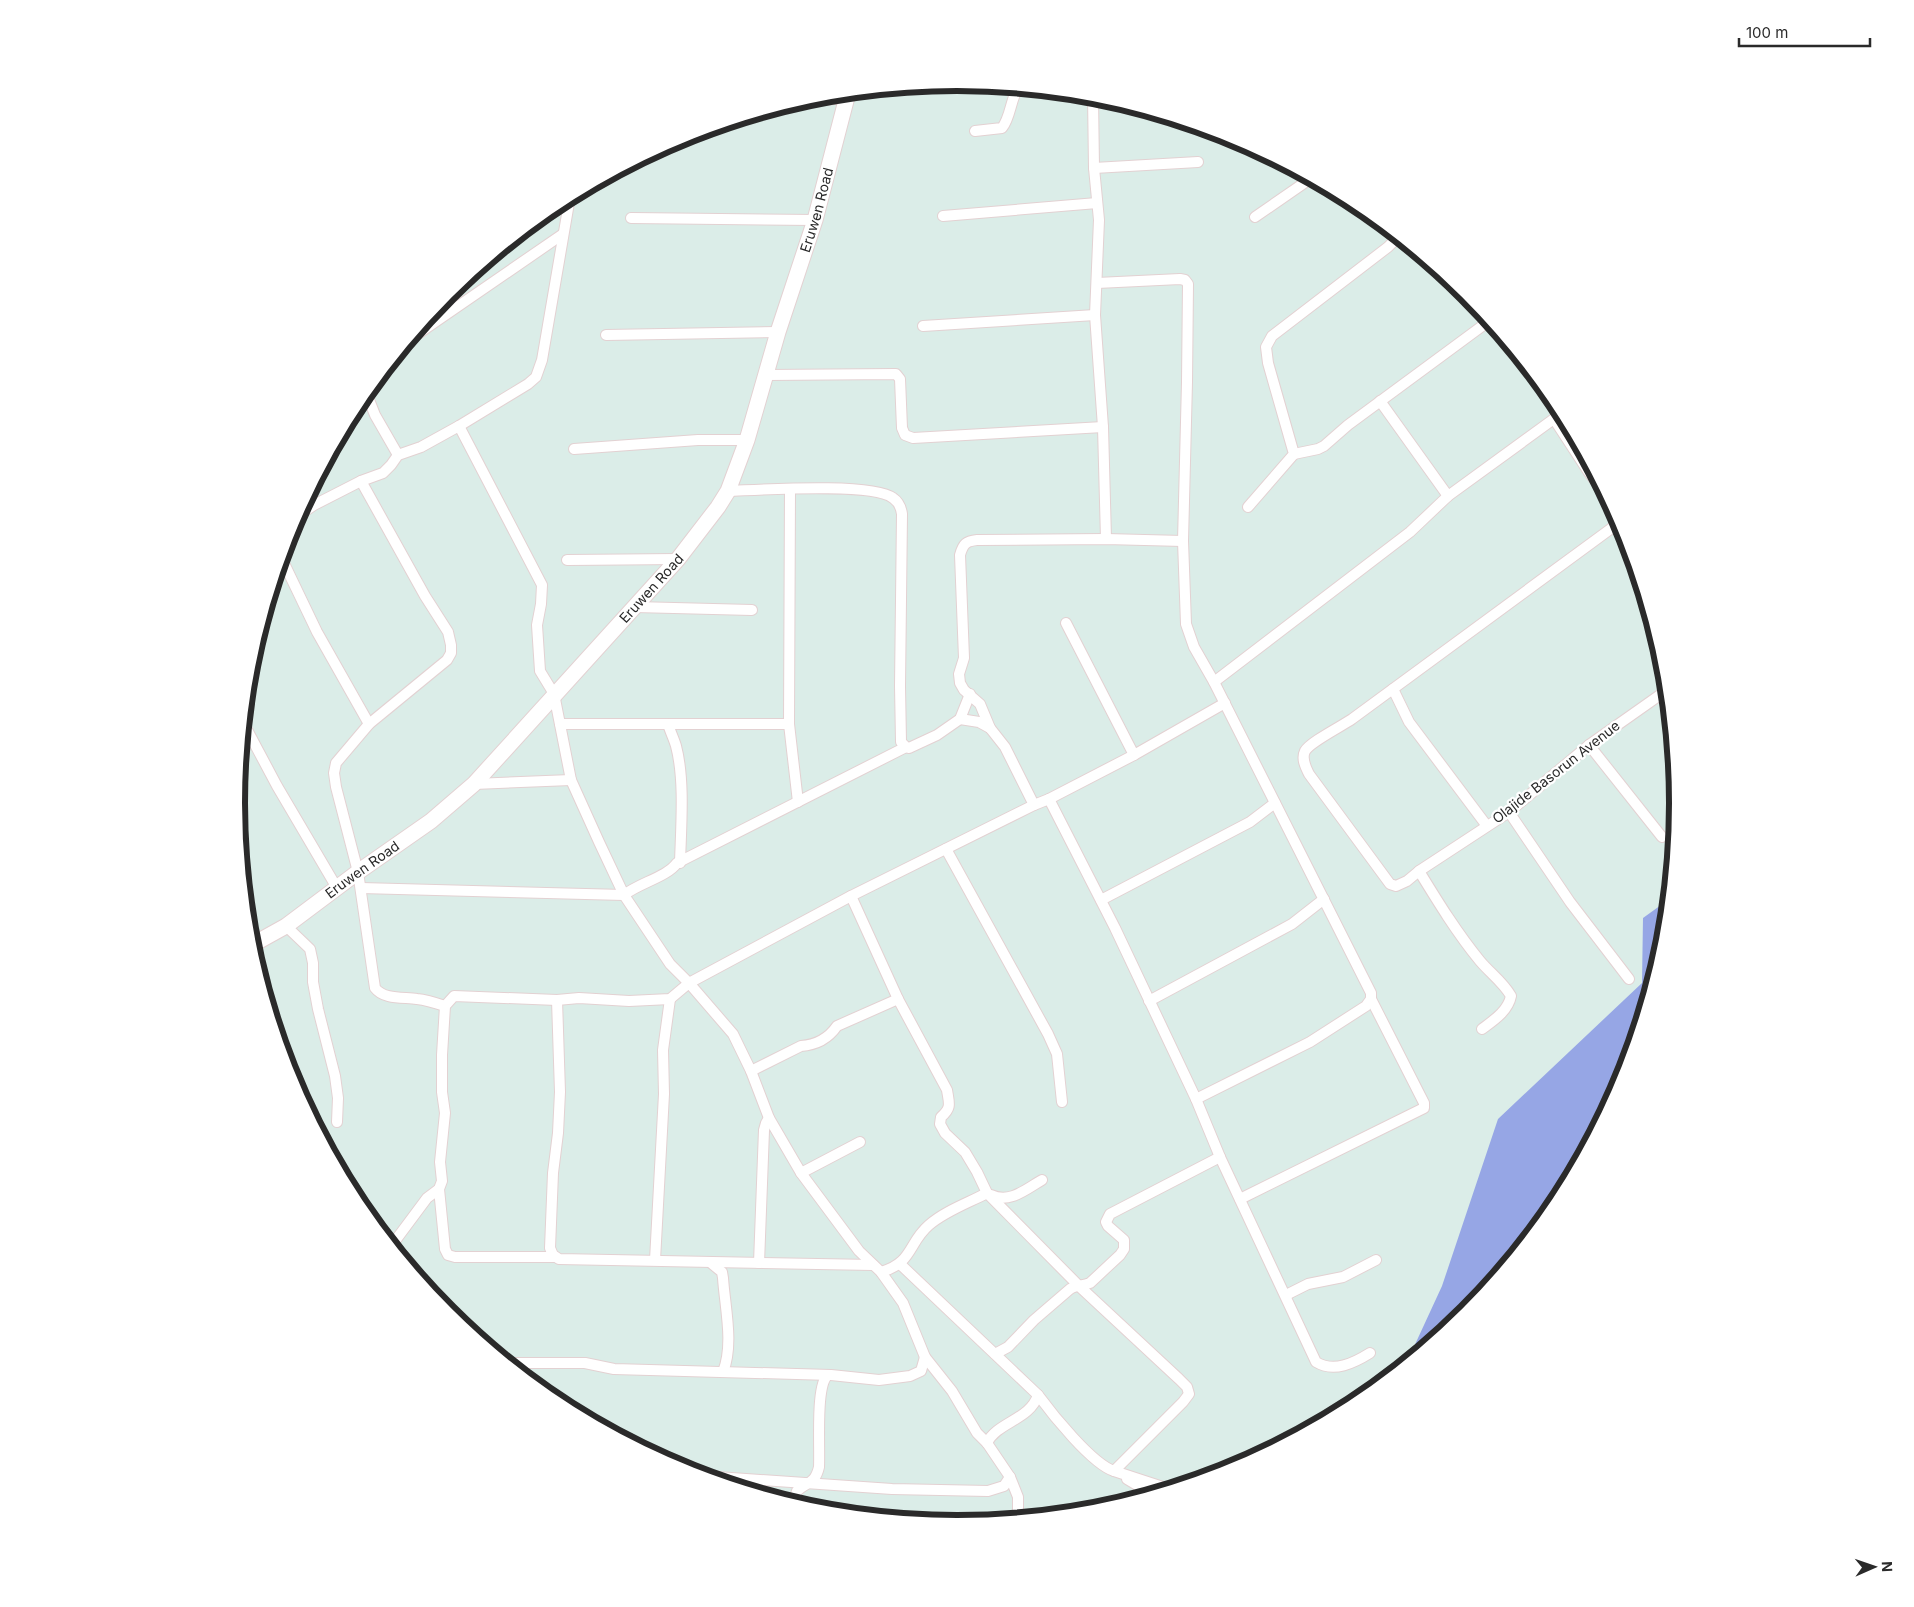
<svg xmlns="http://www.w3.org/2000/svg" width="1914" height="1607" viewBox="0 0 1914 1607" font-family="Inter,sans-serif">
	<rect width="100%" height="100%" fill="#dbede8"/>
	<polygon fill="#96a6e5" points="1668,900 1664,944 1623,1080 1556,1204 1467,1314 1406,1364 1442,1286 1498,1119 1642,983 1643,918"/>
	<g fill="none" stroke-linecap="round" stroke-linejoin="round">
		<defs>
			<g id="street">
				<polyline points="798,102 847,98"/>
				<path d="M975,131L1002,128C1010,118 1010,104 1016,92L1022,90L1093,96L1094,168L1099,220L1095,315L1103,427L1106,539"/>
				<polyline points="1094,168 1198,162"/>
				<polyline points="943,216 1097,203"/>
				<polyline points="1255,217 1310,179"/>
				<polyline points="631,218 815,220"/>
				<polyline points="1097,283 1180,279 1185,280 1188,284 1187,382 1183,541 1186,624 1194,647 1214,682 1371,993 1371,999 1366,1006 1310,1042 1196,1099"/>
				<polyline points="923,326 1095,315"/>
				<polyline points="606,335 778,332"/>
				<polyline points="409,340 563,234"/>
				<polyline points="766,375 896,374 900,379 902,428 905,435 913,438 1103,427"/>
				<polyline points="366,392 375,415 398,455"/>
				<polyline points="1380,401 1448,496"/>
				<polyline points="1554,419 1588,471 1604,492"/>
				<polyline points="459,426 542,585 541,604 537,625 540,671 554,694 571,780 599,842 624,895 670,964 689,983 733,1034 751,1071 769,1118 801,1173 859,1251 881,1272 903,1303 925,1357 952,1391 977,1433 987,1443 1010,1477 1018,1497 1018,1518"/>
				<polyline points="574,449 698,440 747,440"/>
				<polyline points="1294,454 1318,449 1324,446 1348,425 1489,321"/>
				<path d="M361,481L425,596L448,632L451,645V653L447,660L369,724L336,763L334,773L336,787L358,872L375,988C384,1000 404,997 417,999C427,1000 436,1003 445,1006"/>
				<polyline points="790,490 789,724 798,802"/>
				<path d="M728,491C758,490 873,482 893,498C899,502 901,507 902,514L900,686L901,742L906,747L909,748L937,735L960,719L970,694"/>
				<polyline points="1248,507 1294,454 1268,363 1266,347 1272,336 1388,247 1398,237"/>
				<polyline points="296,517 314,505 361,481 383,473 391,465 398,455 421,447 459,426 528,384 536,377 542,360 570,197"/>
				<path d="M1620,522L1352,719C1342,726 1310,742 1305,751C1301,759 1306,768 1309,774L1390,884L1396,886L1407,881L1419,871L1509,812L1589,745L1667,690"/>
				<polyline points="282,559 317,632 369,724"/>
				<polyline points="567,560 678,559"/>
				<polyline points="635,607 752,610"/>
				<polyline points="1066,623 1134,755"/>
				<polyline points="1214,682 1410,532 1448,496 1562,413"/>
				<polyline points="1393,689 1409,722 1487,826"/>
				<polyline points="960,719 979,722 990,728"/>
				<polyline points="244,724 277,786 337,888"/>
				<polyline points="560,724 789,724"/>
				<path d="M668,724C670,731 674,739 676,746C685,780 681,827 680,863"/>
				<polyline points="1589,745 1662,837"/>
				<polyline points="474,784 571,780"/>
				<path d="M1049,799L1115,928L1196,1099L1220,1157L1316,1362C1334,1373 1354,1363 1370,1353"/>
				<path d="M1034,805L1005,747L990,728L980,704L964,690L960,683L959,674L964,658L960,555C963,544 966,541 977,540L1106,539L1183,541"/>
				<polyline points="1509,812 1570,902 1629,979"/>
				<polyline points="946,849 1048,1034 1057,1054 1062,1102"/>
				<path d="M1419,871C1438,902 1457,933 1480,961C1490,973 1503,982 1511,996C1508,1011 1494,1020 1482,1029"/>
				<path d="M361,888L624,895C639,883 667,877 677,863L906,747"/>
				<path d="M851,896L898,999L947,1090C949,1103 952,1108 941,1117L940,1124L945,1133L965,1152L977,1172L987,1193L1079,1286L1179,1379L1187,1387L1189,1394L1183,1402L1114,1471C1092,1464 1052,1414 1038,1395C1030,1420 997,1422 987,1443"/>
				<polyline points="1101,900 1250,822 1275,803"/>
				<polyline points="286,926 310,949 313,963 313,982 318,1009 335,1076 338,1098 337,1122"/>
				<polyline points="557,1000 560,1092 558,1133 553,1173 550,1248 553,1255 559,1259 873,1265"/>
				<polyline points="1149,1001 1292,924 1324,899"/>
				<path d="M751,1071L801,1046C816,1045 828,1039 837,1026L898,999"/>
				<polyline points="801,1173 860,1142"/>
				<polyline points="439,1189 445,1249 448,1255 455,1257 555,1257"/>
				<path d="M991,1195C1010,1204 1026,1189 1042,1180"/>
				<polyline points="1240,1199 1424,1108 1424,1103 1371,999"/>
				<polyline points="392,1245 427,1198 439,1189 442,1181 440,1162 445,1113 442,1092 442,1055 445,1006 454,996 557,1000 579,998 629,1001 670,999 689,983 851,896 1034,805 1049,799 1134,755 1225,703"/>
				<polyline points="655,1260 664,1094 663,1050 670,999"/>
				<path d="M711,1263L722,1272L723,1278C725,1308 734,1344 723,1372"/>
				<polyline points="759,1263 764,1130 766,1123 769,1118"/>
				<polyline points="900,1264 1038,1395"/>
				<path d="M881,1272C913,1263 908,1243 929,1225C945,1211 968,1203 987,1193"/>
				<polyline points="1286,1295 1308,1284 1343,1277 1376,1260"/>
				<path d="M995,1354L1008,1347L1034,1320L1070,1289C1076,1285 1083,1286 1090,1283L1120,1255L1124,1249V1240L1108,1226L1106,1222L1110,1214L1220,1157"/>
				<polyline points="508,1363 585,1363 614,1369 831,1375 879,1380 910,1376 921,1371 925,1357"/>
				<polyline points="1114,1471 1169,1489"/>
				<polyline points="703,1476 892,1489 988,1491 1004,1486 1010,1477"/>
				<polyline points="1127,1479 1137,1485 1148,1495"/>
				<path d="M793,1504L797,1491C808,1481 815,1484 819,1467C820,1447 816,1391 826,1377"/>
			</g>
			<g id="secondary">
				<path id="s1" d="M250,946L286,926L358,872L431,821L474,784L678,559L718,507L728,491L747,440L778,332L815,220L848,93"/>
			</g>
		</defs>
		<use href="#street" stroke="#e3d1d2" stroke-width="12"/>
		<use href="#secondary" stroke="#e3d1d2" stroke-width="17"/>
		<use href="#street" stroke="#fff" stroke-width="10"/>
		<use href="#secondary" stroke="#fff" stroke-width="15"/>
	</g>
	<g text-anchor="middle" stroke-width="4.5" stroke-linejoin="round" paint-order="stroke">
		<g font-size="14" fill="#2a2a2a" stroke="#fff">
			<text dy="5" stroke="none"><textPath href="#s1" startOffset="960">Eruwen Road</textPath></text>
			<text dy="5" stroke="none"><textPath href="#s1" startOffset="541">Eruwen Road</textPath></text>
			<text transform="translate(1556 772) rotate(-38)" y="5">Olajide Basorun Avenue</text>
			<text dy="5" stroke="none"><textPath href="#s1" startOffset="136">Eruwen Road</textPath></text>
		</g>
	</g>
	<path d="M0 0H1914V1607H0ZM245 803a712 712 0 1 1 1424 0a712 712 0 1 1-1424 0Z" fill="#fff" fill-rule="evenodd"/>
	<path fill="none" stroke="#2a2a2a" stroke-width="6" d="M245 803a712 712 0 1 1 1424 0a712 712 0 1 1-1424 0Z"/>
	<g transform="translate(1874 1567) rotate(88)" stroke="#ffffff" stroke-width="4" paint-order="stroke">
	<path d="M0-4L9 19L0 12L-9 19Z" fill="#2a2a2a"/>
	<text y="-8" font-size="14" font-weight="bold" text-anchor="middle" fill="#2a2a2a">N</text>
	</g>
	<path d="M1739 38v8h131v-8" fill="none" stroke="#2a2a2a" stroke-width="2.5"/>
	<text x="1746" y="38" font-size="15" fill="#2a2a2a" stroke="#ffffff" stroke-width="4" paint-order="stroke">100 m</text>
</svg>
